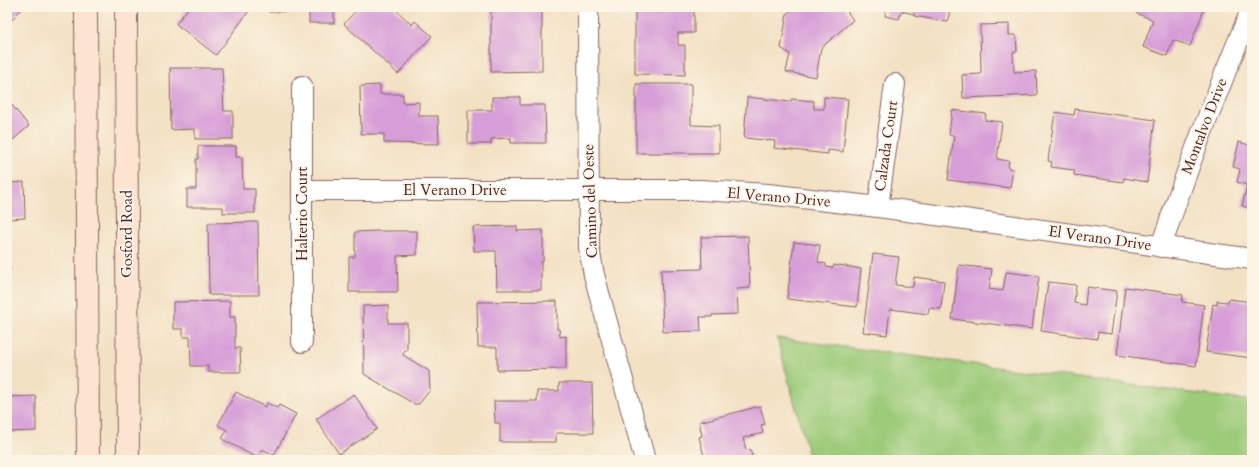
<svg xmlns="http://www.w3.org/2000/svg" width="1259" height="467" viewBox="0 0 1259 467" font-family="Cardo,serif">
	<rect width="100%" height="100%" fill="#fcf5e5"/>
	<filter id="ink" filterUnits="userSpaceOnUse"><feTurbulence type="fractalNoise" baseFrequency=".025" numOctaves="2"/><feDisplacementMap in="SourceGraphic" scale="8" xChannelSelector="R" yChannelSelector="G"/><feConvolveMatrix kernelMatrix="1 2 1 2 8 2 1 2 1" color-interpolation-filters="sRGB"/></filter>
	<filter id="wash" filterUnits="userSpaceOnUse"><feTurbulence type="fractalNoise" baseFrequency=".012" numOctaves="4" result="noise"/><feDisplacementMap in="SourceGraphic" scale="16" xChannelSelector="R" yChannelSelector="G"/><feGaussianBlur stdDeviation="0.9" result="paint"/><feColorMatrix in="noise" values="0 0 0 0 0 0 0 0 0 0 0 0 0 0 0 0 0 1.4 0 .05"/><feComposite in="paint" operator="in"/></filter>
	<g filter="url(#wash)">
		<rect width="100%" height="100%" fill="#f3e1c4"/>
		<polygon fill="#9ccb79" stroke="#737552" points="777,338 1252,401 1252,460 810,460"/>
		<g id="blocks">
			<g fill="#d79dd8">
				<polygon points="7,7 23,7 10,22 7,20"/>
				<polygon points="189,7 252,7 216,55 176,24"/>
				<polygon points="269,7 305,7 305,11 269,12"/>
				<rect x="309" y="7" width="25" height="16"/>
				<polygon points="359,7 393,7 412,25 415,21 432,36 398,74 344,24"/>
				<polygon points="491,7 542,7 542,71 491,72"/>
				<polygon points="635,7 694,7 694,33 678,33 678,45 685,45 685,75 635,74"/>
				<polygon points="794,7 844,7 853,20 821,48 816,77 786,72 790,54 781,48 787,14"/>
				<polygon points="880,7 950,7 948,22 914,16 914,14 901,11 899,19 885,16 886,9"/>
				<polygon points="1138,7 1205,7 1190,46 1173,40 1167,56 1143,47 1153,20 1136,13"/>
				<polygon points="1009,24 1009,35 1016,35 1017,52 1013,52 1014,72 1036,71 1037,95 963,98 962,75 981,74 980,25"/>
				<polygon points="170,68 222,68 224,111 233,111 233,139 195,139 195,129 171,130"/>
				<polygon points="636,84 691,84 691,125 719,126 719,153 636,153"/>
				<polygon points="380,85 380,94 403,94 403,103 419,102 419,116 438,116 439,144 384,143 384,134 361,134 360,86"/>
				<polygon points="492,97 520,97 520,105 545,105 546,143 511,143 511,138 491,139 491,144 468,144 468,110 492,110"/>
				<polygon points="747,97 791,102 791,99 814,101 814,109 824,109 824,97 848,99 843,152 828,150 828,154 774,148 775,141 744,138"/>
				<polygon points="11,104 29,126 7,145 7,107"/>
				<polygon points="1075,109 1155,120 1147,182 1124,178 1123,182 1074,175 1074,170 1051,167 1052,162 1048,161 1055,112 1074,115"/>
				<polygon points="952,110 986,114 985,120 1002,122 997,159 1009,161 1008,168 1013,169 1010,188 948,180 954,136 949,135"/>
				<polygon points="1239,142 1252,146 1252,209 1242,206 1247,185 1237,182 1240,169 1233,167"/>
				<polygon points="198,146 236,146 236,157 242,157 243,189 255,189 255,213 223,213 223,207 187,207 187,189 196,189 196,159 198,159"/>
				<polygon points="24,182 25,218 7,219 7,183"/>
				<polygon points="258,222 259,295 209,295 208,223"/>
				<polygon points="517,226 517,231 543,230 543,262 541,262 541,290 497,290 496,251 474,251 473,227"/>
				<polygon points="376,231 417,231 417,255 397,256 398,292 349,292 349,257 355,257 355,232"/>
				<polygon points="748,236 750,288 737,289 738,314 712,315 712,317 700,317 701,331 663,332 661,270 702,269 701,237"/>
				<polygon points="794,242 820,245 818,262 826,264 826,267 833,268 834,265 839,266 839,265 861,269 857,307 787,299"/>
				<polygon points="873,254 899,257 895,285 913,287 914,277 944,281 941,309 929,308 928,314 890,309 887,335 863,332"/>
				<polygon points="959,265 992,269 989,289 1003,291 1006,272 1039,276 1032,329 952,319"/>
				<polygon points="7,266 11,269 7,274"/>
				<polygon points="1048,282 1076,285 1074,303 1085,305 1087,287 1117,291 1111,334 1098,332 1097,339 1041,331"/>
				<polygon points="1125,287 1183,295 1182,302 1204,305 1196,366 1117,355"/>
				<polygon points="1229,299 1252,302 1252,358 1206,352 1213,304 1217,305 1217,301 1228,302"/>
				<polygon points="230,301 230,317 235,317 235,348 240,348 241,372 208,372 208,366 191,366 190,337 183,337 183,329 173,329 173,302"/>
				<polygon points="557,301 557,329 559,329 560,337 566,336 566,369 497,370 497,347 478,347 477,302"/>
				<polygon points="388,305 388,323 407,323 407,350 404,351 403,355 429,371 430,390 419,404 414,404 364,374 363,306"/>
				<polygon points="559,383 592,383 593,433 556,433 556,442 500,442 500,423 495,423 494,401 537,401 537,391 559,391"/>
				<polygon points="236,392 265,407 267,403 277,408 279,405 296,414 274,455 262,449 257,458 222,439 227,430 218,425"/>
				<polygon points="354,394 377,429 339,454 316,419"/>
				<polygon points="36,396 36,431 7,432 7,397"/>
				<polygon points="760,406 765,424 761,425 763,433 743,438 746,450 750,449 753,460 705,460 699,437 702,436 699,422"/>
			</g>
		</g>
	</g>
	<g filter="url(#ink)">
		<use href="#blocks" fill-opacity="0" stroke="#856361" stroke-width="1"/>
		<g fill="none" stroke-linecap="round" stroke-linejoin="round">
			<defs>
				<g id="street">
					<polyline points="588,7 589,248 594,275 645,460"/>
					<polyline points="302,86 302,342"/>
					<polyline points="302,190 700,190 768,194 878,207 1252,259"/>
					<polyline points="878,207 895,84"/>
					<path d="M1161,247C1188,165 1219,86 1252,8"/>
				</g>
				<g id="secondary">
					<polyline points="86,7 88,460"/>
					<polyline points="126,7 128,460"/>
				</g>
			</defs>
			<use href="#street" stroke="#856361" stroke-width="22"/>
			<use href="#secondary" stroke="#856361" stroke-width="24"/>
			<use href="#street" stroke="#fff" stroke-width="20"/>
			<use href="#secondary" stroke="#fde4d1" stroke-width="22"/>
		</g>
	</g>
	<g text-anchor="middle" stroke-width="3.5" stroke-linejoin="round" paint-order="stroke">
		<g font-size="15" fill="#4a1f2b" stroke="#fcf5e5">
			<text transform="translate(1204 126) rotate(-69)" y="5">Montalvo Drive</text>
			<text transform="translate(886 146) rotate(-82)" y="5">Calzada Court</text>
			<text x="455" y="195">El Verano Drive</text>
			<text transform="translate(779 197) rotate(5)" y="5">El Verano Drive</text>
			<text transform="translate(590 201) rotate(-92)" y="5">Camino del Oeste</text>
			<text transform="translate(302 214) rotate(-90)" y="5">Halterio Court</text>
			<text transform="translate(127 234) rotate(-90)" y="5">Gosford Road</text>
			<text transform="translate(1100 238) rotate(8)" y="5">El Verano Drive</text>
		</g>
	</g>
	<rect width="1259" height="467" fill="none" stroke="#fcf5e5" stroke-width="24"/>
</svg>
